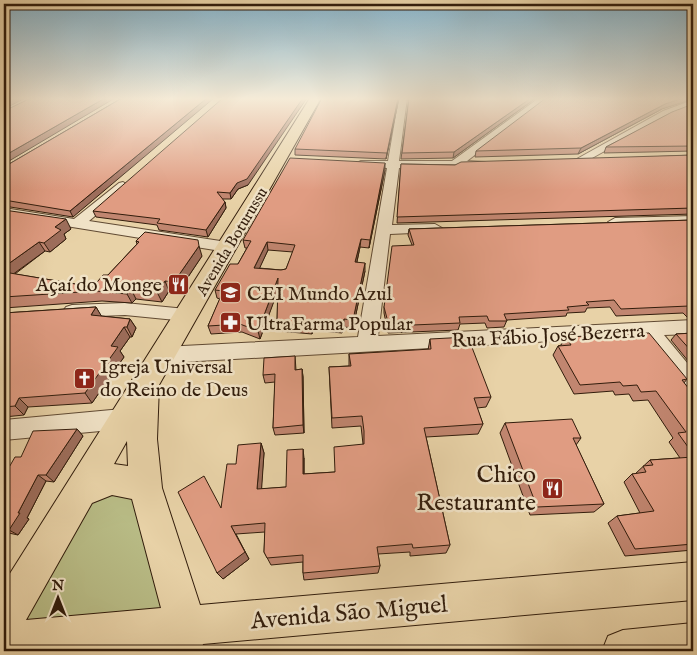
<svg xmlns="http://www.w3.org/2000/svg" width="697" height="655" viewBox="0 0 697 655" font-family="'IM FELL English',serif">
	<rect width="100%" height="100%" fill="#e8d2a7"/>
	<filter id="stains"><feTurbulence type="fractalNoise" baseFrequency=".004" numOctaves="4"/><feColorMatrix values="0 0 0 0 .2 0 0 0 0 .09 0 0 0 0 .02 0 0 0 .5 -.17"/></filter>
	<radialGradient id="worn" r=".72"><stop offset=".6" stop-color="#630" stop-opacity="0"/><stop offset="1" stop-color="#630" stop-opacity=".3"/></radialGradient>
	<polygon fill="#b8bb85" stroke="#756c48" points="134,489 176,617 7,632 84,492"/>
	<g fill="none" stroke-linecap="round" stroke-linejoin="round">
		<defs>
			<g id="minor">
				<polygon points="399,98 407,98 399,161 452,161 539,98 549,98 467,161 485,162 485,166 399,168 392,225 435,224 442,228 435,232 390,234 378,336 693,320 693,334 664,335 693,370 693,394 685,391 643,336 163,363 156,360 153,355 156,350 163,347 358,337 387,168 361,167 355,164 361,161 388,161"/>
				<polygon points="693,100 693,106 669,115 585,162 581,163 575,160 663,111"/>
				<polygon points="123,182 129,186 127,189 89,221 227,242 235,247 227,252 4,216 4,208 74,219 119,183"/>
				<polygon points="693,216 693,224 615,226 608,222 615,218"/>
				<polygon points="125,303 186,309 192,311 195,315 192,319 186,321 125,315 72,317 66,315 63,311 66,307 72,305"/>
				<polygon points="122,409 130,412 133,419 130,426 122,429 4,440 4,420"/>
			</g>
			<g id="major">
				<path d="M310,98H321L159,385L157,439L162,488L200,605L693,562V600L203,644L201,651H159L160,648L128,651H4V583ZM127,441L128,466L114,464ZM112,495L132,499L161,608L26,620L92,503Z"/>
				<polygon points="693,623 693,651 602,651 608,636 623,630"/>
			</g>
		</defs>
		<use href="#minor" stroke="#604a33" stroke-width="2"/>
		<use href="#major" stroke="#321d0c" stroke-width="2"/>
		<use href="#minor" fill="#f0e2c6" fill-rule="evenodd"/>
		<use href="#major" fill="#e8d2a7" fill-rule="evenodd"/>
	</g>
	<g fill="#c18670" stroke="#321d0c" fill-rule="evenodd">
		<polygon points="122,98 73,217 4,206 4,208 4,167"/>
		<polygon points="399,98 386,159 295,155 295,149"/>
		<polygon points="409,98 536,98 453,158 401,159"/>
		<polygon points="693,104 693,151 604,153 606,147"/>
		<polygon points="662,109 578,154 475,157 476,151"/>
		<polygon points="693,155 693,216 693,214 397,223 401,164 455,165"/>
		<path d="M385,170L369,248L360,247L357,262L365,271L353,328L344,327L342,333L313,330L312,334L279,331L277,323L278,289L260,339L242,332L211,334L208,326L220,299L217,298L215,290L238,264L247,248H245L243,240ZM268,250L293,252L286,269L281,270L259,268Z"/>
		<polygon points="248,185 238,189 231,199 222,199 225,202 226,208 208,237 159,230 157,225 96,217 93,211"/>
		<polygon points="4,210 71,229 64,234 66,239 50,252 45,251 15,274 93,287 108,275 137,244 136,241 202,256 178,292 169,291 162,302 136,299 132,303 102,301 4,308"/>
		<polygon points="693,220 693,319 688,318 683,313 616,316 610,307 587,308 585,312 567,313 566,316 507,320 504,327 487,328 485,323 460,324 458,330 388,333 384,313 384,307 412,245 408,235 409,229"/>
		<polygon points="96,307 101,316 130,319 136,328 132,337 130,337 120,351 124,357 92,403 28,407 24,415 4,417 4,313"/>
		<polygon points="693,333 693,367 671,340 676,334"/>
		<polygon points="566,337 687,379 684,383 693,394 693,550 625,556 608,523 617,516 640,513 624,482 632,474 635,474 650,460 680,458 669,442 673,438 648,400 633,401 629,394 615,395 613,391 574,394 553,355 558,346 561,345"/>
		<polygon points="430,339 491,397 486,407 477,408 483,424 478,434 426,437 450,545 446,553 410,556 410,552 378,554 380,566 378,573 304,580 303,573 303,562 271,565 264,552 265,532 236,534 249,559 223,579 217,573 221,508 236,464 261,443 264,453 261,489 286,487 304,458 304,474 335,472 363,444 361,426 332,428 329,367 349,366 349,354 428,350"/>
		<polygon points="295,356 296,370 302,369 303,377 304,433 275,435 273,428 275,382 265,383 263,375"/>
		<polygon points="505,423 581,438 576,445 604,504 594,512 530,515 500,433"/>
		<polygon points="77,429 83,436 54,482 46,481 27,518 29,519 18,535 4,532 4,476 21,457"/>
	</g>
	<g fill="#9d6d5b" stroke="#321d0c">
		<polygon points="13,98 25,98 4,109 4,103"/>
		<polygon points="105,98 115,98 4,164 4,156"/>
		<polygon points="207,98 214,98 73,217 70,211"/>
		<polygon points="303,98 307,98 248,185 238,189 231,199 230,193 237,183"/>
		<polygon points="398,98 399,98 386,159 387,153"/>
		<polygon points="531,98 536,98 453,158 454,152"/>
		<polygon points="683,98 693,99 662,109 578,154 581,148 665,104"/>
		<polygon points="385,163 385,170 369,248 370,240"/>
		<polygon points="225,202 226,208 208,237 206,230"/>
		<polygon points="66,219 71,229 64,234 66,239 50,252 44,243 55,227"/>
		<polygon points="361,239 360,247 355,270 355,262"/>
		<polygon points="39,242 45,251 5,280 4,278 4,267"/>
		<polygon points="267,242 268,250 256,276 254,268"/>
		<polygon points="199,246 202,256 178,292 174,282"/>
		<polygon points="365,263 365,271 353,328 353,320"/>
		<polygon points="278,278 280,285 260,339 258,331"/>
		<polygon points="165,281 169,291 162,302 157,292"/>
		<polygon points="131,289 136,299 132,303 127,294"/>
		<polygon points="96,307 102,317 91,315"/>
		<polygon points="130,319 136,328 132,337 127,327"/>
		<polygon points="344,319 344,327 342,333 342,325"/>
		<polygon points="312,322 313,330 312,334 311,326"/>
		<polygon points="124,327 130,337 120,351 124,357 92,403 85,393 111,346"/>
		<polygon points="302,369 303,377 304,433 303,425"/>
		<polygon points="19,398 28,407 24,415 15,406"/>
		<polygon points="77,429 83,436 54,482 46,475"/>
		<polygon points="261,443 264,453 261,498 257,489"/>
		<polygon points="303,449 304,458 304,483 303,474"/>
		<polygon points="38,475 46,481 27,518 29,519 18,535 9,530"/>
		<polygon points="231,526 249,559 223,579 217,573"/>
	</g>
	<g fill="#e09c82" stroke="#321d0c" fill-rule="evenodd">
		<polygon points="4,98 13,98 4,103"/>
		<polygon points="31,98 105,98 4,156 4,111"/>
		<polygon points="122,98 207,98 70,211 4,200 4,167"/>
		<polygon points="223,98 303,98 247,179 237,183 230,193 217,192 225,202 206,230 157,223 160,219 93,211"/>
		<polygon points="322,98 398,98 387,153 295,149"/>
		<polygon points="409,98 531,98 454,152 402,153"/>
		<polygon points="546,98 683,98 665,104 581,148 476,151"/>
		<polygon points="693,104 693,146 606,147 672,112"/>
		<polygon points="693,155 693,208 397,217 401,164 455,165 461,162"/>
		<path d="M290,158L385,163L370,240L361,239L355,262L365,263L353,320L344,319L342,325L312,322L311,326L277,323L278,278L258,331L240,324L208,326L223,291L215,290L230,264H238L251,241L243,240ZM267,242L295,245L286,269L281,270L254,268Z"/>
		<polygon points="4,210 66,219 55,227 61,230 44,243 39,242 4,267"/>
		<polygon points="693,220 693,311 689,306 621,309 614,300 586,302 589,305 567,307 569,310 504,314 507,321 489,321 487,316 459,317 460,323 389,326 384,307 392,246 414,245 409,229"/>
		<polygon points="145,232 198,240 199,246 174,282 165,281 157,292 131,289 127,294 96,291 4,297 4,272 93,287 103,275 108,275 139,242 136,241"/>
		<polygon points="96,307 91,315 130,319 127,327 124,327 111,346 118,347 85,393 19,398 15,406 4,407 4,313"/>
		<polygon points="649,333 687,379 682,380 693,394 693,454 678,433 686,432 656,391 641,392 637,385 623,386 620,382 580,385 558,346 571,345 566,337"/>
		<polygon points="693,333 693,353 676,334"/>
		<polygon points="468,337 491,397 474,398 483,424 424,428 450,545 413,548 412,544 377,547 380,566 303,573 303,555 267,558 264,552 265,523 231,526 245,552 217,573 178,492 204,476 221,508 227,464 236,464 238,445 261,443 257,489 286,487 287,450 303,449 303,474 335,472 334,447 364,444 364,431 362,416 332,418 329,367 351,366 349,354 431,349 430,339"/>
		<polygon points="295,356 295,370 302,369 303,425 273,428 275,374 263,375 264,358"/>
		<polygon points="572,419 581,438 573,438 604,504 537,507 505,423"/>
		<polygon points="77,429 46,475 38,475 18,513 20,513 9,530 4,528 4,476 15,457 21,457 33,431"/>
		<polygon points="693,457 693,544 635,549 617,516 654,511 632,474 646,472 643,466 653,465 650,460"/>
	</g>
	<linearGradient id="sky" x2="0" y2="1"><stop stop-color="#87b6ce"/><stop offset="0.52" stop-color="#f5ebd7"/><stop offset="1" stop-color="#f5ebd7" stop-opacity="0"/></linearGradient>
	<rect width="697" height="190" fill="url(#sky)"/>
	<defs>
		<symbol id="restaurant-square" viewBox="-11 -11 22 22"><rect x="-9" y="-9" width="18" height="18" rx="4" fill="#8f2418" stroke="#f0e2c6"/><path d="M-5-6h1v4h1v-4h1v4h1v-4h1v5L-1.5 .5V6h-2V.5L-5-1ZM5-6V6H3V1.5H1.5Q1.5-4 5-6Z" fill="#fff"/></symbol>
		<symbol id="school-square" viewBox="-11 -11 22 22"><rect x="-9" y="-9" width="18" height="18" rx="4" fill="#8f2418" stroke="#f0e2c6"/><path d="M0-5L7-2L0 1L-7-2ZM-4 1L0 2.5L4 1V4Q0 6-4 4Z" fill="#fff"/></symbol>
		<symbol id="pharmacy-square" viewBox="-11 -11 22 22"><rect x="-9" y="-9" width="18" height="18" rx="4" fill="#8f2418" stroke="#f0e2c6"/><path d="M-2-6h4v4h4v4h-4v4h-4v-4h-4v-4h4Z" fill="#fff"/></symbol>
		<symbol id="church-square" viewBox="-11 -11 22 22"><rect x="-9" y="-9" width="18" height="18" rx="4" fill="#8f2418" stroke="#f0e2c6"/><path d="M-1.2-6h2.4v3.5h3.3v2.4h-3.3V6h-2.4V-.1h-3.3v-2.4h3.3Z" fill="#fff"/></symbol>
	</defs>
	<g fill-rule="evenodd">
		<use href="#restaurant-square" x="166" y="272" width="25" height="25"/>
		<use href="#school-square" x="218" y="280" width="25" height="25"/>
		<use href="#pharmacy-square" x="218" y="310" width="25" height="25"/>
		<use href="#church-square" x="72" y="366" width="25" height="25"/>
		<use href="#restaurant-square" x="540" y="476" width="25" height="25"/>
	</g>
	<g text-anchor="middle" stroke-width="5" stroke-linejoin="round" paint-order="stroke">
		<g font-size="16" fill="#321d0c" stroke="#f0e2c6">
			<text transform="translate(231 241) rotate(-59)" y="6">Avenida Boturussu</text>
		</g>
		<g font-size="20" fill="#321d0c" stroke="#f0e2c6" text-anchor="start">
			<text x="162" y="291" text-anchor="end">Açaí do Monge</text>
			<text x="247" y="300">CEI Mundo Azul</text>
			<text x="246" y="330">UltraFarma Popular</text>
			<text x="100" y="373">Igreja Universal<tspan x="100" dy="23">do Reino de Deus</tspan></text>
		</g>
		<g font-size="20" fill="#321d0c" stroke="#f0e2c6">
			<text transform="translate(548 335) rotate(-3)" y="7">Rua Fábio José Bezerra</text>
		</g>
		<g font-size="24" fill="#321d0c" stroke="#f0e2c6" text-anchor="end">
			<text x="536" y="482">Chico<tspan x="536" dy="28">Restaurante</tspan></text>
		</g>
		<g font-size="24" fill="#321d0c" stroke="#f0e2c6">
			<text transform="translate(349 612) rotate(-5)" y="8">Avenida São Miguel</text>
		</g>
	</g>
	<rect width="697" height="655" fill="none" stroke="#e8d2a7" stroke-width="20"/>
	<rect x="5" y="5" width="687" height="645" fill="none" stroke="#321d0c" stroke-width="2.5"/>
	<rect x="10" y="10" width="677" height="635" fill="none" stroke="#321d0c"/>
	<g transform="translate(58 598)" stroke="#f0e2c6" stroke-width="4" paint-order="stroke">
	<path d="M0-4L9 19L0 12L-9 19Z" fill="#321d0c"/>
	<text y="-8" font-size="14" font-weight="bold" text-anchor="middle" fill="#321d0c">N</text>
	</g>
	<rect width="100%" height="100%" filter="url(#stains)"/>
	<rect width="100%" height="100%" fill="url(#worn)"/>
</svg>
